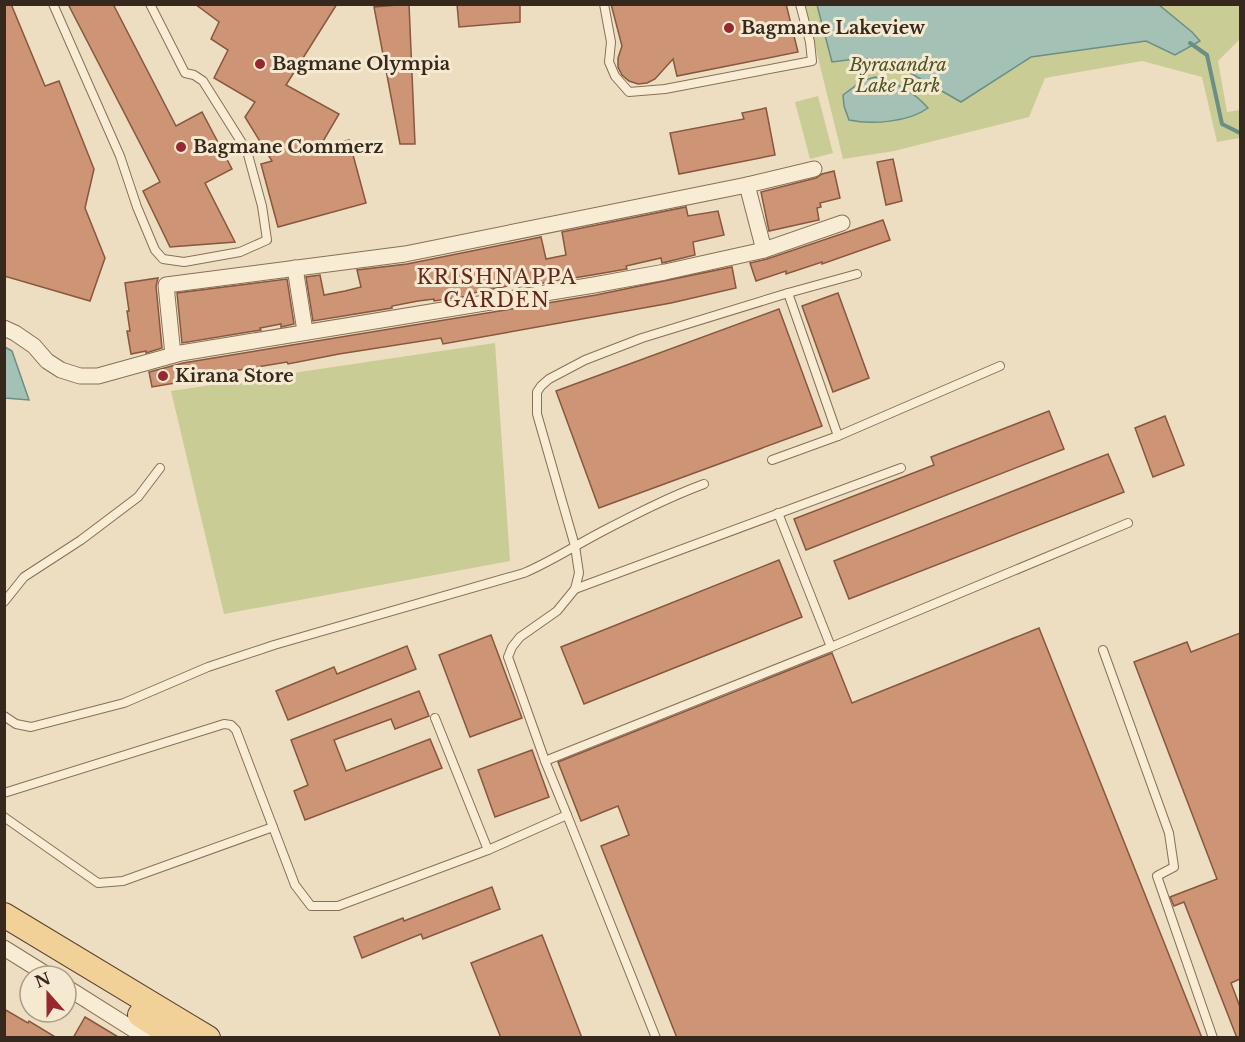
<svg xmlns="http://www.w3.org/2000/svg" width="1245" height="1042" viewBox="0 0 1245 1042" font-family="'Libre Baskerville',serif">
	<rect width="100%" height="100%" fill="#eedec1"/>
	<g fill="#c9cc95">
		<polygon points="805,5 1240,5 1240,39 1218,61 1227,112 1240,110 1240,138 1217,142 1202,77 1142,61 1045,78 1029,117 894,151 843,159"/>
		<polygon points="818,96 833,153 810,159 795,102"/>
		<polygon points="495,343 510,561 224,614 171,391"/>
	</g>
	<g fill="#a4c1b6" stroke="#6b8f84" stroke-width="1.5">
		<polygon points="817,5 1159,5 1192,32 1200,41 1175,55 1146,41 1031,57 961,102 886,59 855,59 832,62"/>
		<path d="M875,77C895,81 915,93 928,108C909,122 872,125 849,120L844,106L843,95L862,81Z"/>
		<polygon points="5,347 12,351 29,400 5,398"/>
	</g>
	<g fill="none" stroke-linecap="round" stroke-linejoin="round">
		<polyline stroke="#6b8f84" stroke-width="4" points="1190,43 1207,55 1222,124 1240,133"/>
	</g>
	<g fill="#cd9576" stroke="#87573e" stroke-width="1.5">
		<polygon points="4,4 11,4 45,86 59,81 94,169 85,208 105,258 90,301 4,276"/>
		<polygon points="68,4 113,4 176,126 202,112 232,169 205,183 235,242 170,247 143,191 160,182"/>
		<polygon points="195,4 337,4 286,85 339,114 319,148 349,140 366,203 278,227 261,164 272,161 245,117 255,102 214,78 228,50 211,39 219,22"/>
		<polygon points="409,4 415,144 400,144 374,7"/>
		<polygon points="457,4 520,4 520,22 459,27"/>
		<polygon points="611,4 786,4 798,52 677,76 673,59 655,79 647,83 638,84 629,81 622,75 618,67 618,58 622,46"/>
		<polygon points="766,108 775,155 679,174 670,133 744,119 742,113"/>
		<polygon points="893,159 902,201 886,205 877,162"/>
		<polygon points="834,171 840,198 820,203 821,207 817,208 819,220 769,231 761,192 816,178 822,174"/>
		<polygon points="686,207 688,216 718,211 724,235 693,242 695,255 662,263 661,258 626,266 627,269 592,275 519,287 518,284 468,294 469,296 434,301 434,299 418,301 392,306 392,308 313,321 306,277 320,275 324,295 345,291 361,287 357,270 407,264 541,237 546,259 566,255 562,232"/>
		<polygon points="883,220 890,240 822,264 822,262 786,274 786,271 756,281 750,263 767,259"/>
		<polygon points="732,267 736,288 671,303 443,344 441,338 339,354 288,364 287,362 245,369 234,371 234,373 152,387 149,372 183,363 596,295"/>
		<polygon points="158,278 156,286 162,348 146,353 146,351 131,354 127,331 130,331 127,311 129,311 125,283"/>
		<polygon points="287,279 294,324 281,327 281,324 260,328 261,330 182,343 177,293"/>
		<polygon points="838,293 869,378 833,392 802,306"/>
		<polygon points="779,309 822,426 599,508 556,391"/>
		<polygon points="1049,411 1064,449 806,550 794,519 934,465 931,457"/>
		<polygon points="1165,416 1184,465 1153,477 1135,428"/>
		<polygon points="1108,454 1124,492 849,599 834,561"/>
		<polygon points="779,560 802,617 584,704 561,647"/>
		<polygon points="1039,628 1202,1038 677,1038 601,846 629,835 618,806 581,821 558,762 832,653 852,703"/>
		<polygon points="1240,633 1240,979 1231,983 1240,1007 1240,1038 1237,1038 1184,902 1174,906 1170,897 1217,879 1134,662 1187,642 1191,652"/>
		<polygon points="491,635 522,718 470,737 439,655"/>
		<polygon points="407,646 416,669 288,720 276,691 334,667 337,674"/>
		<polygon points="419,691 429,716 395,729 391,719 334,740 346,771 430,739 442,768 305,820 294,791 308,785 291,740"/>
		<polygon points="532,750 549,797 495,817 478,770"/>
		<polygon points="492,887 500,909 423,939 421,934 362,958 354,937 403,918 404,921"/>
		<polygon points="542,935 582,1038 501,1038 471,963"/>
		<polygon points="4,1009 28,1023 29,1021 57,1038 4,1038"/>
		<polygon points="85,1017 120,1038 73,1038"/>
	</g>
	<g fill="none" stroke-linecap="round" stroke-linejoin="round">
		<defs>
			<g id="lane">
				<polyline points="53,4 120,156 137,207 155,250 163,259 184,262 240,252 267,240 262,206 247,151 203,81 194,75 185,73 150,4"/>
				<polyline points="604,4 611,42 609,62 615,76 629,92 665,89 812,61 810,42 800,4"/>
				<polyline points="788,293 838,436"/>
				<polyline points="772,460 838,436 1000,366"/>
				<polyline points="778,513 831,647 1128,523"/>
				<polyline points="575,589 901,468"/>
				<polyline points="4,602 24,577 81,540 138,497 160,468"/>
				<polyline points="1103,650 1169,833 1174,867 1157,876 1213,1038"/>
				<path d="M4,716L16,724L31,727L124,703L208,667L274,645L524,573C552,561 576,545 603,531C636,514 669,497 704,484"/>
				<polyline points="545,761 831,647"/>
				<polyline points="4,793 224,724 231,725 236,730 295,885 311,906 338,906 488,850 435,718"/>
				<polyline points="567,815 656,1038"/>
				<polyline points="4,817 98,883 123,881 273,827"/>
				<polyline points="488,850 567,815 545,761 508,657 512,647 520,637 557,611 575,589 579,573 575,546 537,414 537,392 541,386 549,379 585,360 642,338 788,293 857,274"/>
			</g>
			<g id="street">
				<polyline points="747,185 814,169"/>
				<polyline points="295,268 305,331"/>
				<polyline points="4,328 15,333 34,346 47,361 61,370 80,376 98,376 181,353 594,285 665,272 764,250 842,223"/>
				<polyline points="173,355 166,285 405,254 747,185 764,250"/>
				<polyline points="4,948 49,976"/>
				<polyline points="66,987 147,1038"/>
			</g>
			<g id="primary">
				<polyline points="4,915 208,1038"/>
				<polyline points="140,1015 176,1038"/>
			</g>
		</defs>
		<use href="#lane" stroke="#886f58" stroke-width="10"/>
		<use href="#street" stroke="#886f58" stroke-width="17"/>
		<use href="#primary" stroke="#563d2d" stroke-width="26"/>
		<use href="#lane" stroke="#f9ecd4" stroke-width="8"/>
		<use href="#street" stroke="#f9ecd4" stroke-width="15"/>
		<use href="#primary" stroke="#f2d198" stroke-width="24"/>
	</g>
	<g fill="#98282f" stroke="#f6e9d1" stroke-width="2">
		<circle cx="729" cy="28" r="6"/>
		<circle cx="260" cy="64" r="6"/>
		<circle cx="181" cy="147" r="6"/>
		<circle cx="163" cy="376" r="6"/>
	</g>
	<g text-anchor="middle" stroke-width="6" stroke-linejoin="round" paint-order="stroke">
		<g font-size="18" font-weight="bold" fill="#37281d" stroke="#f6e9d1" text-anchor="start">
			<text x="741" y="34">Bagmane Lakeview</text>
			<text x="272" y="70">Bagmane Olympia</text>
			<text x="193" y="153">Bagmane Commerz</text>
			<text x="175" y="382">Kirana Store</text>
		</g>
		<g font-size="18" font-style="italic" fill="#4b5423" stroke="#f6e9d1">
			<text x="898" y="71">Byrasandra<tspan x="898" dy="21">Lake Park</tspan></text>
		</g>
		<g font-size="20" letter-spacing="1.5" fill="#65271c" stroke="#f6e9d1">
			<text x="497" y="284">KRISHNAPPA<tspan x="497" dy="23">GARDEN</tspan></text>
		</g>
	</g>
	<rect width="1245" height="1042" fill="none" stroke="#37281d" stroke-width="12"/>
	<g transform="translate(48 994) rotate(339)"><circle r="28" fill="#f6e9d1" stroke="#aa9c89" stroke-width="1.5"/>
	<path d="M0-4.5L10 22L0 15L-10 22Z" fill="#98282f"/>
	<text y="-9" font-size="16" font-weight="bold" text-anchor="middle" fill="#37281d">N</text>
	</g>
</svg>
